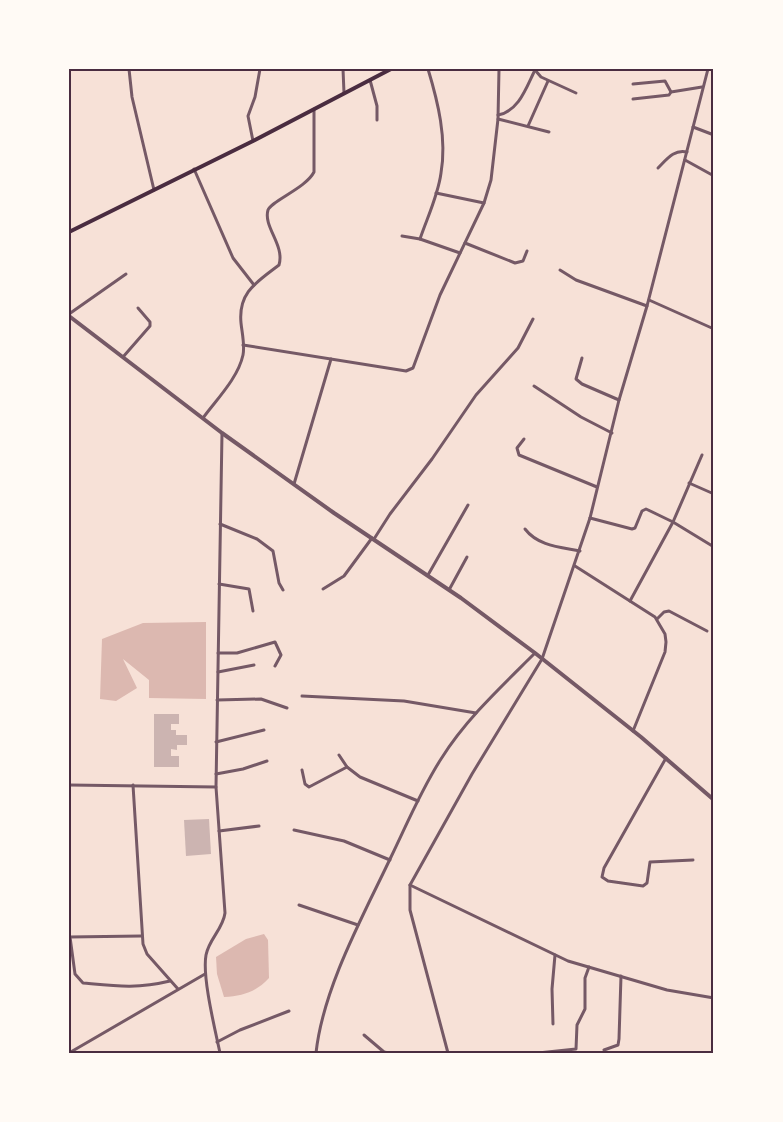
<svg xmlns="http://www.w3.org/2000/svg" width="783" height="1122" viewBox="0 0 783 1122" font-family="'Exo 2',sans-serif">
	<rect width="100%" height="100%" fill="#f7e1d7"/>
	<g fill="#dcb8b0">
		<polygon points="206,622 206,699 149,698 149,680 123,659 137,688 116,701 100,699 102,639 143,623"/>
		<path d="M264,934L268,940L269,978C256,992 243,996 224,997L217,974L216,957L246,939Z"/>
	</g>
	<g fill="#ccb4b1">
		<polygon points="154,714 179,714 179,724 171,724 171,730 176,730 176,735 187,735 187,745 177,745 177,750 171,749 171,756 179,756 179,767 154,767"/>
		<polygon points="209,819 211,854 186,856 184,820"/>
	</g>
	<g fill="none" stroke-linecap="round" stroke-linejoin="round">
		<g stroke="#755966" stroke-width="3">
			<polyline points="129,69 132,97 154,190"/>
			<polyline points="343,69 344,93"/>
			<polyline points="535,70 541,77 576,93"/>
			<polyline points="370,80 377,106 377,120"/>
			<polyline points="633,84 665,81 671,92"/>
			<polyline points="633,99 669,95 671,92 702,87"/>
			<path d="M498,115C519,111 526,88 535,70"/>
			<polyline points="498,119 549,132"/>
			<polyline points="528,126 548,81"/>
			<polyline points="693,127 714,135"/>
			<polyline points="253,141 248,116 255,97 260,69"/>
			<polyline points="685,160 714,176"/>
			<path d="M658,168C667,159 674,149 687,152"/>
			<polyline points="194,169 233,258 254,285"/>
			<polyline points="436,193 484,203"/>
			<polyline points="402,236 420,239 460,253"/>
			<path d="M420,239C427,218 438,196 441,173C447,139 438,102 428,69"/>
			<polyline points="465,243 515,263 523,261 527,251"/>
			<polyline points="560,270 576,280 647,306"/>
			<polyline points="649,300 714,329"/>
			<polyline points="69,314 126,274"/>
			<polyline points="243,345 406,371 413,368 440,295 484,203 491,180 498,119 499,69"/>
			<polyline points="123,357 150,326 150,322 138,308"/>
			<polyline points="582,358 576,379 582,384 619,400"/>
			<polyline points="534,386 581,417 612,433"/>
			<path d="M203,418C217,399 238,378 243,355C245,345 242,333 241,323C238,292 257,282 279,265C285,245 263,227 268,210C271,201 306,188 314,172V109"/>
			<polyline points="524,439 517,448 519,455 597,487"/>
			<polyline points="689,483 714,494"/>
			<polyline points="294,484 331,359"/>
			<polyline points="590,518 632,529 635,528 642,511 646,509 673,522 714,547"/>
			<polyline points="220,524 257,539 273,551 279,583 283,590"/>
			<path d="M525,529C538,546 560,547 580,551"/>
			<polyline points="374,539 390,514 432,459 476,395 518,348 533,319"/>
			<polyline points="575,566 655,617 665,634 666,642 665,652 633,731"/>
			<polyline points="428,575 468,505"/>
			<polyline points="219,584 249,589 253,611"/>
			<polyline points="323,589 344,576 372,538"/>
			<polyline points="449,590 467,557"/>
			<polyline points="630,601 673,522 702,455"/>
			<polyline points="657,619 664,612 669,611 707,631"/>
			<polyline points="218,653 237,653 275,642 281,655 275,666"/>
			<polyline points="218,672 254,665"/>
			<polyline points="302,696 404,701 476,713"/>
			<polyline points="217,700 261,699 287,708"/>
			<polyline points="216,742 264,730"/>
			<polyline points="339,755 347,767 360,777 418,801"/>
			<polyline points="666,758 604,868 602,877 608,881 643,886 647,883 650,862 693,860"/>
			<polyline points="302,770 305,784 309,787 347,767"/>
			<polyline points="216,774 243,769 267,761"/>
			<polyline points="69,785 216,787"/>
			<polyline points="133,785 143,944 147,954 178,989"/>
			<polyline points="294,830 344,841 390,860"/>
			<polyline points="219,831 259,826"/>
			<polyline points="410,885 568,961 667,990 714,998"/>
			<polyline points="299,905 358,925"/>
			<polyline points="69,937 141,936"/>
			<path d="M70,937L75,974L83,983C116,986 137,989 170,981"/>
			<polyline points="553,1024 552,989 555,955"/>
			<polyline points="364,1035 384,1052 389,1053"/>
			<polyline points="217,1042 240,1030 289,1011"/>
			<polyline points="604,1050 618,1045 619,1039 621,976"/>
			<polyline points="69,1053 205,974"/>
			<path d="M220,1053C215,1029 202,977 206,955C209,939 223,929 225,913L216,787L222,433"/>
			<path d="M316,1053C323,988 363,916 391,857C407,824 421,790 441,759C466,719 502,686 535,653"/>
			<polyline points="397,1053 404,1053"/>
			<polyline points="448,1053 410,910 410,885 472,774 542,659 590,518 619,400 647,306 708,69"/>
			<polyline points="538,1053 576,1049 577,1025 585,1009 585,978 589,967"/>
		</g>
		<polyline stroke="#755966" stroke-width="4" points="69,316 222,433 334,513 461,598 535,653 641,737 714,800"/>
		<polyline stroke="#4a2c40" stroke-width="4" points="69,232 253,141 391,69"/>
	</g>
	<rect width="783" height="1122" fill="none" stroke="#fffaf5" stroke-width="141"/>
	<rect x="70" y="70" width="642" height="982" fill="none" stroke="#4a2c40" stroke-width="2"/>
</svg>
